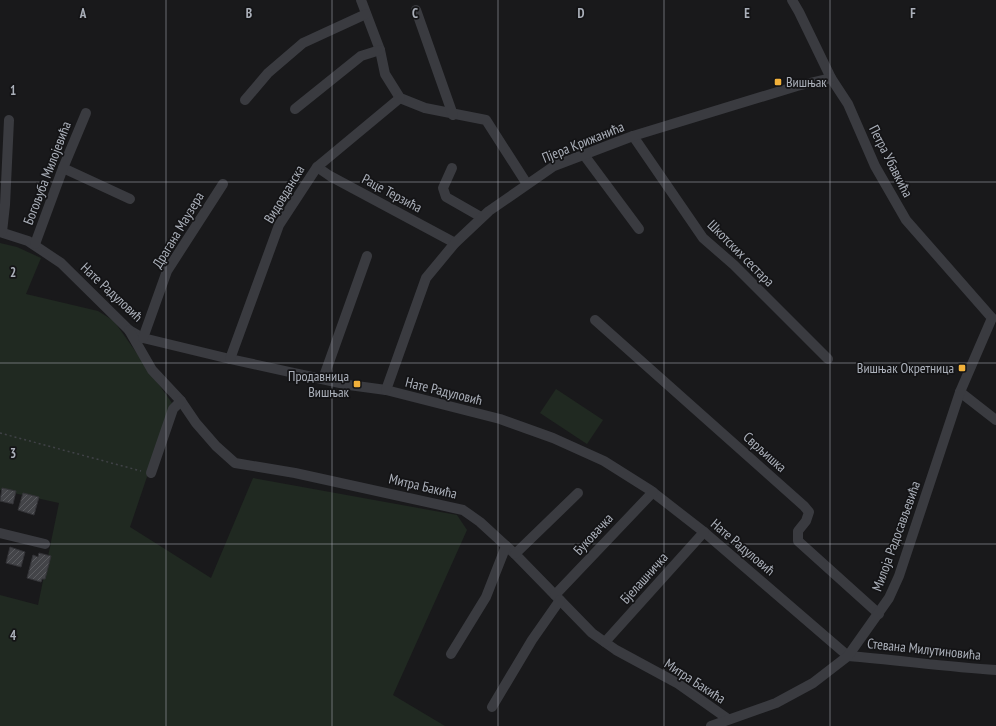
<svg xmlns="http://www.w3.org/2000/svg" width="996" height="726" viewBox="0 0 996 726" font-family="'PT Sans Narrow',sans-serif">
	<defs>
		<pattern id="building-hatch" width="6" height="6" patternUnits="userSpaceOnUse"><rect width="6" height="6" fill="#434448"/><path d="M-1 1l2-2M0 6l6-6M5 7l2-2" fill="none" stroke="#5b5c60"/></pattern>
	</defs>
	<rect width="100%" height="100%" fill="#19191b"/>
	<g fill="#202921">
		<polygon points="0,243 17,247 41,258 26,294 98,311 114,321 172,403 130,527 211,578 253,478 457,515 467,530 393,695 445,726 0,726 0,595 38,605 59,503 0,490"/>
		<polygon points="556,389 603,420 587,444 540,413"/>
	</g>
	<g fill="url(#building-hatch)" stroke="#333337">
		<polygon points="2,488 16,491 13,504 0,501"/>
		<polygon points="23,493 39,497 34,515 18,510"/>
		<polygon points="10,547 25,552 21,567 6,563"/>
		<polygon points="39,553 51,556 45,579 42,579 41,582 27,578 33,555 38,557"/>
	</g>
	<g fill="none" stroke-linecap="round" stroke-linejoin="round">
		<polyline stroke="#404247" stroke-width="1.5" stroke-dasharray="2 3" stroke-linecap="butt" points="0,433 141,471"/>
		<g stroke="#3a3b40" stroke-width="10">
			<polyline points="361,0 380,50 385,74 400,98 425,108 486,120 527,184"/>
			<polyline points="792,0 799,12 831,78 848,104 875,166 906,220 992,318"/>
			<polyline points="416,10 453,115"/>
			<polyline points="245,100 268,73 303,43 366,14"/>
			<polyline points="295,109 361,56 380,50"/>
			<polyline points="633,136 703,238 734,265 828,359"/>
			<polyline points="584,155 639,229"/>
			<polyline points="317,167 330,176 455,243"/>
			<polyline points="63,168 130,199"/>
			<polyline points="452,168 443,188 446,197 481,217"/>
			<polyline points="0,232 28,241 61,263 129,330 143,338 230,359 349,385 386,390 500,419 553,438 604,461 650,490 704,532 848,656"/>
			<polyline points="2,232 5,205 9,120"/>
			<polyline points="35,244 63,168 86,113"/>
			<polyline points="595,320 804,506 809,512 806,521 798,531 798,541 879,614"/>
			<polyline points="129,330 152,370 181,401 196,423 216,446 235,463 295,473 463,510 480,522 515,554 592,633 616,650 677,683 728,719"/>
			<polyline points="143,338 167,271 223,184"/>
			<polyline points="230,359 279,225 317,167 400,98"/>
			<polyline points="323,379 367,256"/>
			<polyline points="386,390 426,278 455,243 489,211 554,166 633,136 797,86 831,78"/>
			<polyline points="960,392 996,420"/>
			<polyline points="151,473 173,409 181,401"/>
			<polyline points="0,533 45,544"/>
			<polyline points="515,554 578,493"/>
			<polyline points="555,595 653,492"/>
			<polyline points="605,642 704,532"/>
			<polyline points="451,654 486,597 506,546"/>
			<path d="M848,656C898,660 947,667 996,670"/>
			<polyline points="492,707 532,640 560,600"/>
			<polyline points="711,726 776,703 813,683 848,656 889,598 899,576 960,392 992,318"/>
		</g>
	</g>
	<path fill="none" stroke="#abb0ba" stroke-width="1" stroke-opacity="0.55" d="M166,0V726M332,0V726M498,0V726M664,0V726M830,0V726M0,182H996M0,363H996M0,544H996"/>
	<g fill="#f2b13a" stroke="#141416" stroke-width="1.5">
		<rect x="774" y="78" width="8" height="8" rx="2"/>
		<rect x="958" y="364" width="8" height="8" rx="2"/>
		<rect x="353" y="380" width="8" height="8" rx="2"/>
	</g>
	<g text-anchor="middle" stroke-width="3.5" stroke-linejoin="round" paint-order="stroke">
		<g font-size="14" fill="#abb0ba" stroke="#141416" text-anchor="end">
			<text x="786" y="87" text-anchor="start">Вишњак</text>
			<text x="954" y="373">Вишњак Окретница</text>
			<text x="349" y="381">Продавница<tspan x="349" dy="16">Вишњак</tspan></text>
		</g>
		<g font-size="14" fill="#abb0ba" stroke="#141416">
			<text transform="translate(583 142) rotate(-22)" y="5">Пјера Крижанића</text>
			<text transform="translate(891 161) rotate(63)" y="5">Петра Убавкића</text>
			<text transform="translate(47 173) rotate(-69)" y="5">Богољуба Милојевића</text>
			<text transform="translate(392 193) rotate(28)" y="5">Раце Терзића</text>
			<text transform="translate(284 194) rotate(-59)" y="5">Видовданска</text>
			<text transform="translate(178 230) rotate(-59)" y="5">Драгана Маузера</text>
			<text transform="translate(741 253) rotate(45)" y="5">Шкотских сестара</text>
			<text transform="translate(112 292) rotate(43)" y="5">Нате Радуловић</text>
			<text transform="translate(444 391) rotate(14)" y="5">Нате Радуловић</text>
			<text transform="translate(765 452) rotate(42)" y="5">Сврљишка</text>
			<text transform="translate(423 486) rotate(13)" y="5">Митра Бакића</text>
			<text transform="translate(593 534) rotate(-47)" y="5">Буковачка</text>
			<text transform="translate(896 536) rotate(-70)" y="5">Милоја Радосављевића</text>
			<text transform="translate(743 547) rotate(40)" y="5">Нате Радуловић</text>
			<text transform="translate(644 578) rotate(-48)" y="5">Бјелашничка</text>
			<text transform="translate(924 649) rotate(6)" y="5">Стевана Милутиновића</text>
			<text transform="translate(695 681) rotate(33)" y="5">Митра Бакића</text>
		</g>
	</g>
	<g font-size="13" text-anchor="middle" font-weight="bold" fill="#abb0ba" stroke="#141416" stroke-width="3.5" stroke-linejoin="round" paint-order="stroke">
		<text x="83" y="18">A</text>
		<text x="249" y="18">B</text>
		<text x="415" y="18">C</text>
		<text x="581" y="18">D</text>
		<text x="747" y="18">E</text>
		<text x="913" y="18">F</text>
		<text x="13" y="95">1</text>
		<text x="13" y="277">2</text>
		<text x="13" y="458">3</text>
		<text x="13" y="640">4</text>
	</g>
</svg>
